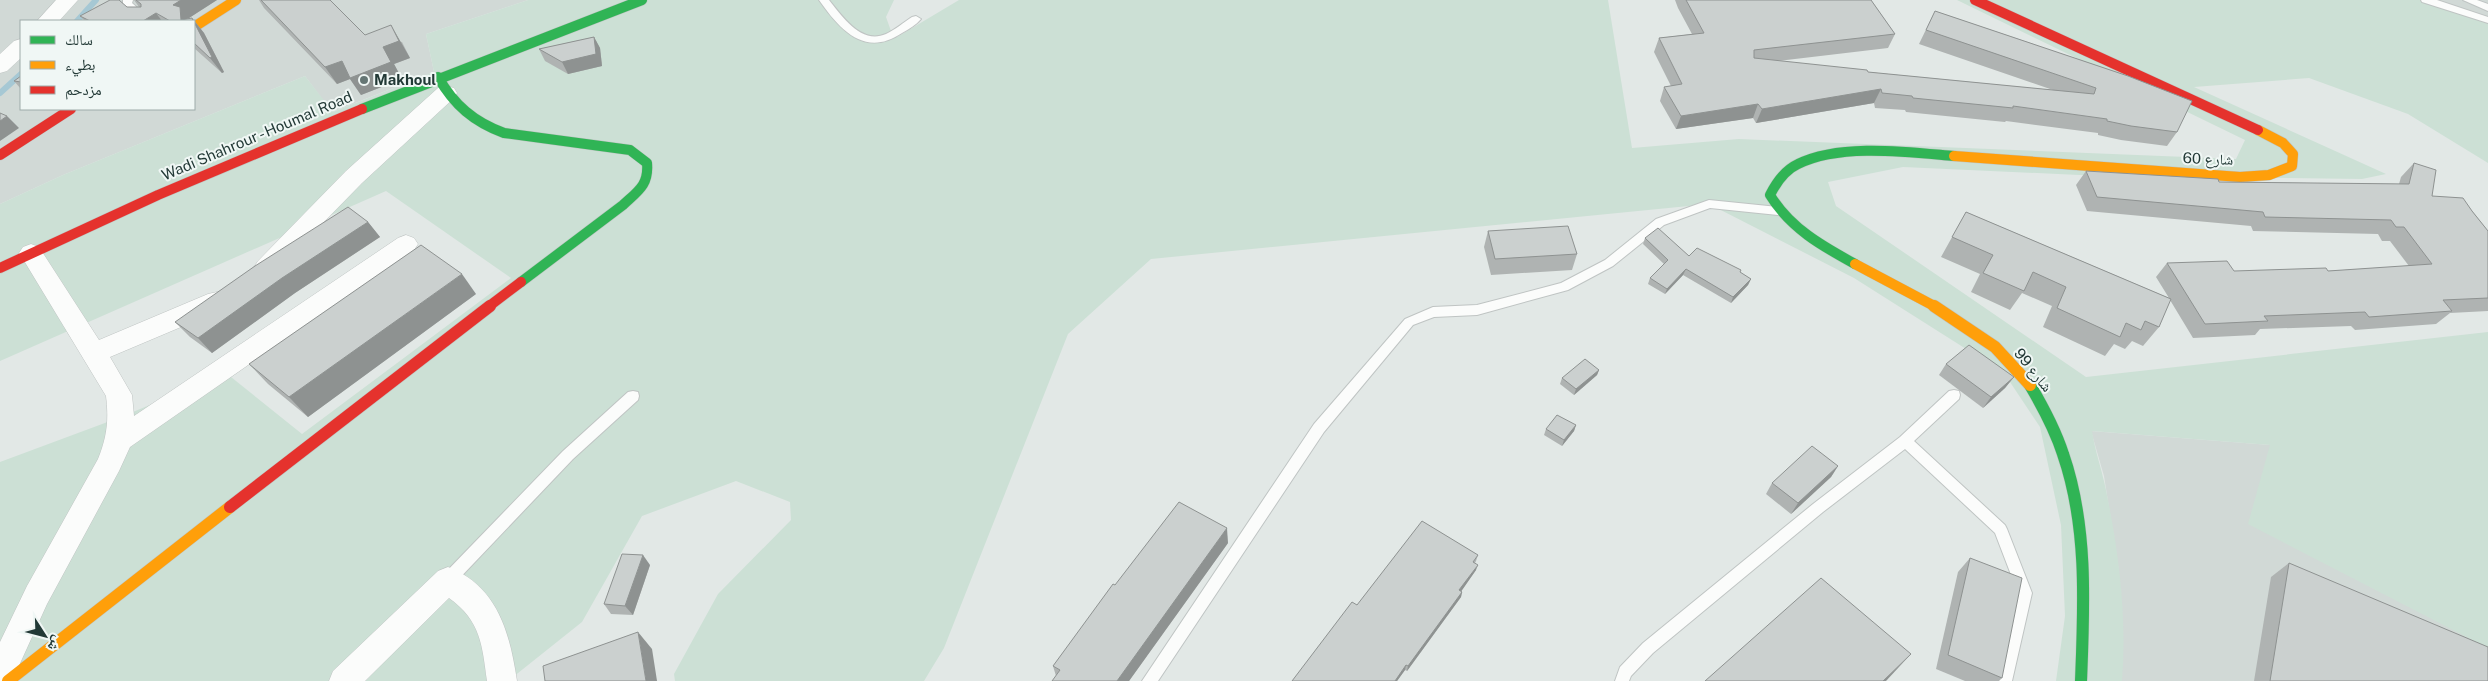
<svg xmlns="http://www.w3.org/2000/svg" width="2488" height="681" viewBox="0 0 2488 681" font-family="'Public Sans','Noto Naskh Arabic',sans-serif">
	<rect width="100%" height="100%" fill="#e2e8e6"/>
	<g fill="#d1d9d6" fill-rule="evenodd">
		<path d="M0,0H528L426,34L434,72L332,112L305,76L63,175L0,204ZM21,21H194V109H21Z"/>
		<polygon points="2430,0 2488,0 2488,20"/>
		<polygon points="2091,431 2270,445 2488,648 2488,681 2122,681 2119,572 2104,476"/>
	</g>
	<path fill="#cce0d5" d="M528,0H894L886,17L891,31L897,37L959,0H1608L1632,148L1739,139L2236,159L2245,140L1957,0H2430L2488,20V163L2408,114L2309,78L2194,87L2386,174L2362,179L2079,175L1903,167L1828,182L1836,206L2086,377L2488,332V648L2248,524L2270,445L2092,431C2095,451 2102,470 2106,490C2119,553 2127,617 2122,681H2056L2065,616L2061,525L2040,427L2004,373L1854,278L1709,204L1151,259L1068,334L944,648L924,681H675L674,674L718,594L791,520L790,502L736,481L642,516L582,622L508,681H0V462L121,417L226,373L302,434L511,278L386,191L0,361V204L63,175L305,76L333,112L434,72L426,34Z"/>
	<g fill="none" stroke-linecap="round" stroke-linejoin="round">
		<g stroke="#a6c8d4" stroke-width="6">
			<polyline points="77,21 96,0"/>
			<polyline points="0,93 21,74"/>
		</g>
		<defs>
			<g id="lane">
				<polygon points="123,0 133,0 132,3 152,21 141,21 123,6"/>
				<path d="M819,0H829C842,16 861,45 886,34C895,30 904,22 912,17L916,16L921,19C916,25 909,29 902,33C865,58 840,30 819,0Z"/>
				<polygon points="2421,0 2437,0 2488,17 2488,23 2422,2"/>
				<polygon points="2463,0 2477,0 2488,4 2488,11"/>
				<polygon points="1709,200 1778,207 1784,211 1778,215 1710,208 1664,225 1613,266 1568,290 1477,315 1434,317 1413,325 1324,432 1158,681 1142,681 1314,424 1405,319 1433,307 1477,305 1561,283 1605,260 1656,219"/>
				<polygon points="1954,390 1959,391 1960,395 1959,399 1914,441 2005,525 2007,529 2032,593 2012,681 1998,681 2018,593 1995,533 1905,449 1823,512 1653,653 1631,676 1629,681 1615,681 1620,667 1643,643 1813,504 1900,437 1949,391"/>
				<polygon points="633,391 638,392 639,396 638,400 573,459 453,585 448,586 443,585 441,580 443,575 563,451 628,392"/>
			</g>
			<g id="street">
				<polygon points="56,0 78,0 59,21 37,21"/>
				<polygon points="21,39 21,58 7,71 0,73 0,54 14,41"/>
				<polygon points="446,86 454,88 457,93 454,98 362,183 274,273 266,276 258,273 254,267 258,261 346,171 438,88"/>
				<path d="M406,235L414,238L418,244L414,250L130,447L119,471L47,604L12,681H0V642L27,586L98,459C107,437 109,420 106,396L23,259L19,253L23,247L31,244L39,247L99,340L208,294L217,292L226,294L229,301L226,308L110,357L132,395L134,416L398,238Z"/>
				<path d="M448,567C498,586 510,634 517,681H487C482,645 481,621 449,598L365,681H329L333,671L438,571Z"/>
			</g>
			<g id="fast-far1">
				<path d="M438,77C454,105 474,122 504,133L630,150L647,163C649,185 638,191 623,205L521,282"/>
				<polyline points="362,109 642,0"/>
				<path d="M1855,264C1822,246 1790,228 1770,195C1776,183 1785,170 1798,164C1840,143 1908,152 1954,156"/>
			</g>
			<path id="fast" d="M2030,385C2043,407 2055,429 2063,454C2088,526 2084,606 2081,681"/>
			<g id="slow-far1">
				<polyline points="194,27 236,0"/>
				<polyline points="1954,156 2240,177 2269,175 2292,166 2293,154 2283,143 2258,130"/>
				<polyline points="1855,264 1936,307"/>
			</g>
			<g id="slow">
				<polyline points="1934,306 1995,347 2030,385"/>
				<polyline points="8,681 230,507"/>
			</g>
			<g id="jam-far1">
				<polyline points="1975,0 2258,130"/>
				<polyline points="0,155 71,109"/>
				<polyline points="0,268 158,195 362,109"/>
				<polyline points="488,307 521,282"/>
			</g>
			<polyline id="jam" points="230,507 490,306"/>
		</defs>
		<use href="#lane" stroke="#bfc4c3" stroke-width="2"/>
		<use href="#street" stroke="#bfc4c3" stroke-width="1"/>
		<use href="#fast-far1" stroke="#bfc5c3" stroke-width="11"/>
		<use href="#fast" stroke="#bfc5c3" stroke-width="13"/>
		<use href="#slow-far1" stroke="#bfc5c3" stroke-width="11"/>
		<use href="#slow" stroke="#bfc5c3" stroke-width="13"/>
		<use href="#jam-far1" stroke="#bfc5c3" stroke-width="11"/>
		<use href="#jam" stroke="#bfc5c3" stroke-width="13"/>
		<use href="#lane" fill="#fbfcfb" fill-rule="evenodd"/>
		<use href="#street" fill="#fbfcfb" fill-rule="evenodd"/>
		<use href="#fast-far1" stroke="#30b455" stroke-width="10"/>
		<use href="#fast" stroke="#30b455" stroke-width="12"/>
		<use href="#slow-far1" stroke="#ff9f0a" stroke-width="10"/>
		<use href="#slow" stroke="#ff9f0a" stroke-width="12"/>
		<use href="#jam-far1" stroke="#e5322d" stroke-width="10"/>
		<use href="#jam" stroke="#e5322d" stroke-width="12"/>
	</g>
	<g fill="#afb3b2">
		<polygon points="134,0 217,0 189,18 192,18 204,33 224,72 222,73 194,48 194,21 85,21 80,16 127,7 139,7"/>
		<polygon points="259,0 330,0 365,35 402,42 410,58 394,64 402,79 361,95 350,79 337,84 264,8"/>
		<polygon points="1675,0 1871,0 1895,34 1888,48 1778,61 1868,72 2053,90 1919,44 1935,11 2128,76 2177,132 2167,146 2121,140 2098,135 2098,133 2006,121 2005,122 1906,112 1905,110 1875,108 1874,103 1756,123 1753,118 1676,129 1660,101 1664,87 1671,86 1654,52 1659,38 1692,34 1678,8"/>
		<polygon points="594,37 600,48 602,66 568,74 545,61 539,49"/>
		<polygon points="21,76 21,89 14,81"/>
		<polygon points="2414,163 2432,196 2472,211 2488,231 2488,311 2450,313 2436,324 2355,330 2351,326 2260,329 2255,335 2193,338 2170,300 2159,327 2143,346 2132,341 2125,349 2114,344 2105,356 2043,327 2052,306 2022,293 2010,310 1971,292 1980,274 1941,257 1966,212 2169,298 2156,277 2167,263 2234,271 2328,271 2409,266 2390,241 2382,241 2378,234 2253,231 2251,226 2087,211 2076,185 2086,171 2219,182 2399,184 2401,177"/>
		<polygon points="368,222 380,237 295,293 212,353 190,337 175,322"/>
		<polygon points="1488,231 1577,254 1572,270 1491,275 1484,247"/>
		<polygon points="1645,238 1689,256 1740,273 1751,279 1748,285 1731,303 1683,275 1665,294 1648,284 1650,278 1664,264 1643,244"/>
		<polygon points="476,294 308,417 268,384 249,364"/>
		<polygon points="1946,364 2014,377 2005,388 1983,408 1939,375"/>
		<polygon points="1599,370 1597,375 1574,395 1560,384 1562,378"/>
		<polygon points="1576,425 1574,431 1562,446 1544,435 1546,429"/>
		<polygon points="1838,466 1831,477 1791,514 1766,494 1772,483"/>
		<polygon points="1228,543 1129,681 1052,681 1056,676 1053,666 1115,585"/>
		<polygon points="1478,555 1476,561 1475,563 1476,570 1461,591 1462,592 1461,597 1407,671 1405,670 1397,681 1292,681 1357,605"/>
		<polygon points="1970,558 2002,678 1999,681 1965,681 1936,669 1958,572"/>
		<polygon points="2289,563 2488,681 2254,681 2271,577"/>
		<polygon points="650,565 633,615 611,614 604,604"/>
	</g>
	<g fill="#8e9291">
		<polygon points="181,0 217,0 189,18 182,21 173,5"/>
		<polygon points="156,13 162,21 143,21"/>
		<polygon points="192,18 204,33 224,72 222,73 210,58"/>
		<polygon points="391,25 410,58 394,64 402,79 361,95 350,79 337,84 325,67 342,61"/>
		<polygon points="594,37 600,48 602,66 568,74 562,62"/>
		<polygon points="1881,89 1874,103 1756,123 1762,109"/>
		<polygon points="1758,104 1753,118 1676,129 1681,116"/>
		<polygon points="7,116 19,128 0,141 0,121"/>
		<polygon points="368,222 380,237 295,293 212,353 198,338 282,278"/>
		<polygon points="1686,269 1683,275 1665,294 1667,289"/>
		<polygon points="462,274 476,294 308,417 289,397"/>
		<polygon points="1751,279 1748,285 1731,303 1733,297"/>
		<polygon points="1599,370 1597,375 1574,395 1576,389"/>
		<polygon points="2014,377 2005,388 1983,408 1991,397"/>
		<polygon points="1576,425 1574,431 1562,446 1564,440"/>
		<polygon points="1838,466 1831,477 1791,514 1798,503"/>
		<polygon points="1227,528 1228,543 1129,681 1117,681"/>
		<polygon points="643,555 650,565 633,615 625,606"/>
		<polygon points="1478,565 1476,570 1458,596 1459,590"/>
		<polygon points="1462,592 1461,597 1407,671 1408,666"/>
		<polygon points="638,632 652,649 657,681 646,681"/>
		<polygon points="1911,654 1886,681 1883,681"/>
		<polygon points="1406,665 1405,670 1397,681 1395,681"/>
	</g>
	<g fill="#cbd0cf" stroke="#8e9291">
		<polygon points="110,0 119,0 127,7 141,7 141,4 136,0 181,0 173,5 180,7 181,20 192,18 193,21 170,21 156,13 143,21 90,21 80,16"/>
		<polygon points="261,0 330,0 365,35 391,25 399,41 383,47 391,62 350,78 342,61 325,67"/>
		<polygon points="1686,0 1871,0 1895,34 1754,50 1754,58 1867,70 1868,72 2094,94 2096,88 1926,30 1935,11 2128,76 2192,101 2177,132 2131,126 2107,121 2107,119 2013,106 2013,108 1913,98 1912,96 1882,93 1881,89 1762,109 1758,104 1681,116 1664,87 1682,84 1659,38 1704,33"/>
		<polygon points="194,22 212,57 210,58 194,43"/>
		<polygon points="594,37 596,54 562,62 539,49"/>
		<polygon points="21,76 21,82 14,81"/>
		<polygon points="0,113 7,116 0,121"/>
		<polygon points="2414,163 2436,170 2432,196 2463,198 2472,211 2488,231 2488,298 2443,300 2452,311 2369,317 2365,312 2264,316 2268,321 2205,324 2167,263 2227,261 2234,271 2326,268 2328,271 2432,264 2404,227 2396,227 2391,220 2265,217 2263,212 2097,197 2086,171 2218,179 2219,182 2409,184"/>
		<polygon points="348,207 368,222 282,278 198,338 175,322 255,266"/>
		<polygon points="1966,212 2171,299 2159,327 2145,321 2141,330 2126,323 2120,337 2057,308 2066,287 2033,272 2024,291 1983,273 1993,255 1952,237"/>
		<polygon points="1568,226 1577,254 1495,259 1488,231"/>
		<polygon points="1658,228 1689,256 1697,248 1741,270 1740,272 1751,279 1733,297 1686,269 1667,289 1650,278 1668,260 1645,238"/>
		<polygon points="421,245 462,274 289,397 249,364"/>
		<polygon points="1969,345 2014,377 1991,397 1946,364"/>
		<polygon points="1585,359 1599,370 1576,389 1562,378"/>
		<polygon points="1557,415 1576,425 1564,440 1546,429"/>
		<polygon points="1812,446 1838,466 1798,503 1772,483"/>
		<polygon points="1179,502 1227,528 1117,681 1052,681 1060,670 1053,666 1113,584 1115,585"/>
		<polygon points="1422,521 1478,555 1473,562 1478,565 1459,590 1462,592 1408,666 1406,665 1395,681 1292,681 1352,602 1357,605"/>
		<polygon points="622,554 643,555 625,606 604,604"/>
		<polygon points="1970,558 2022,578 2002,678 1948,655"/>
		<polygon points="2289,563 2488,647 2488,681 2270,681"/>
		<polygon points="1821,578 1911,654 1883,681 1705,681"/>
		<polygon points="638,632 646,681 545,681 543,666"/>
	</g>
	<circle fill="#657674" stroke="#f0f7f5" stroke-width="2" cx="364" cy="80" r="5"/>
	<g text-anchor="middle" stroke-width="4" stroke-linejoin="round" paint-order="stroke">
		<g font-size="15" font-weight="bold" fill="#223936" stroke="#f0f7f5" text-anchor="start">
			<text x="374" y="85">Makhoul</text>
		</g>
		<g font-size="15" fill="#223936" stroke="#f0f7f5">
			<text transform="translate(257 136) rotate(-23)" y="5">Wadi Shahrour - Houmal Road</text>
			<text transform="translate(2208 159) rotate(2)" y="5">شارع 60</text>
			<text transform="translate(2033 370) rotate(51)" y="5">شارع 99</text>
		</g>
	</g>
	<rect x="20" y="20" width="175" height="90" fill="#f0f7f5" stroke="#9eaba9"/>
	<rect x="30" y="36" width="25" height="8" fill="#30b455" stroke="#9eaba9"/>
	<text x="65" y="45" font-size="15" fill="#223936">سالك</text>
	<rect x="30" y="61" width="25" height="8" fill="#ff9f0a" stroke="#9eaba9"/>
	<text x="65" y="70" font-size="15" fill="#223936">بطيء</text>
	<rect x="30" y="86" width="25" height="8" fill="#e5322d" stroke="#9eaba9"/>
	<text x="65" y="95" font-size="15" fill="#223936">مزدحم</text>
	<g transform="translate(45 636) rotate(126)" stroke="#f0f7f5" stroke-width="4" paint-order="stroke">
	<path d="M0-4L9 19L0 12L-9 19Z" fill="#223936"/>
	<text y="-8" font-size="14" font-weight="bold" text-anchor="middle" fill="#223936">ش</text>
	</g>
</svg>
